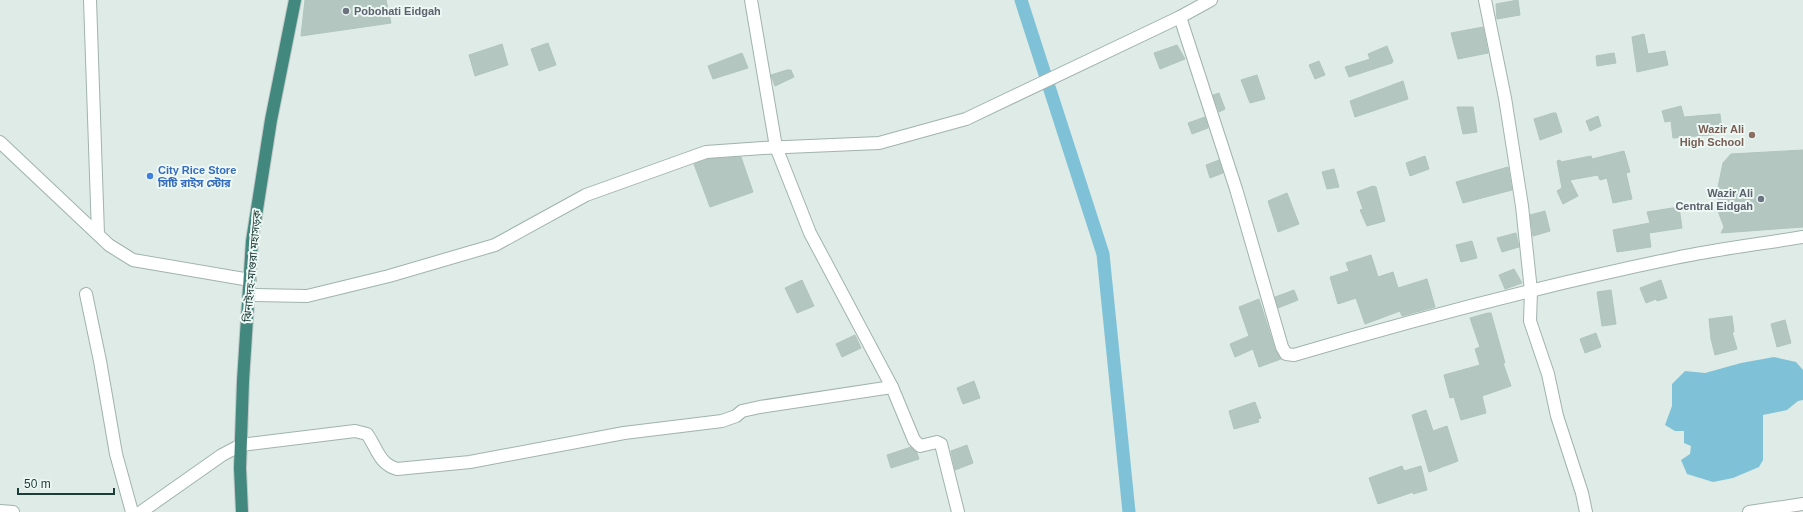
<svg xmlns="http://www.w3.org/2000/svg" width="1803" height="512" viewBox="0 0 1803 512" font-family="Helvetica,'Noto Sans Bengali',sans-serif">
	<rect width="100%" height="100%" fill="#deebe6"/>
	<polygon fill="#7fc2d7" points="1774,357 1796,362 1803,370 1803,400 1798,401 1787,410 1763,415 1763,460 1759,467 1733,478 1713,482 1687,474 1681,460 1690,454 1691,446 1684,443 1684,431 1675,431 1665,425 1672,406 1672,384 1685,371 1705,373 1741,363"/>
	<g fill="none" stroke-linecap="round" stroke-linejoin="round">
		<polyline stroke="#7fc2d7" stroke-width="13" points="1021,0 1103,254 1129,512"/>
	</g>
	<g fill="#b3c6c0" stroke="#b0c5be">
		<polygon points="305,0 386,0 391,23 301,36"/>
		<polygon points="1518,0 1520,15 1497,19 1496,4"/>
		<polygon points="1483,27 1488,53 1458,59 1451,33"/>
		<polygon points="1644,34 1648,54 1665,51 1668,65 1637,72 1632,37"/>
		<polygon points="548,43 556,65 539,71 531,49"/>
		<polygon points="502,44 508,65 475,76 469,55"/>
		<polygon points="1177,45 1185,59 1160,69 1154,53"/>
		<polygon points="1387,46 1393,61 1392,63 1349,77 1345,67 1370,59 1368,54"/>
		<polygon points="742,53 748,68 713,79 708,66"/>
		<polygon points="1614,53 1616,63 1597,66 1596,56"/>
		<polygon points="1319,61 1325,75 1315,79 1309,65"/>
		<polygon points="787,70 791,70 794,77 775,86 771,75"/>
		<polygon points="1257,75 1265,99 1250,103 1241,80"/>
		<polygon points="1403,81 1408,99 1355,117 1350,101"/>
		<polygon points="1219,93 1225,109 1219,112 1213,95"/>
		<polygon points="1681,106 1684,117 1720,114 1722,134 1673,138 1671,121 1665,122 1662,111"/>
		<polygon points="1457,107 1473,107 1477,132 1463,134"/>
		<polygon points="1553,113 1556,113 1562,132 1540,140 1534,119"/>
		<polygon points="1598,116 1601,126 1590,131 1586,121"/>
		<polygon points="1205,117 1208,128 1192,134 1188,123"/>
		<polygon points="1803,150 1803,227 1721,233 1724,227 1718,211 1718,187 1723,163 1731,154"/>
		<polygon points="1624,151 1630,172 1626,173 1632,199 1613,203 1607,178 1600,180 1598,175 1570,180 1578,196 1563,204 1557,191 1562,188 1557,161 1560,160 1561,162 1591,156 1592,159"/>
		<polygon points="1425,156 1429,169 1410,176 1406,163"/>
		<polygon points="741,157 753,192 710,207 694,164 708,159"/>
		<polygon points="1219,160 1223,173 1210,178 1206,165"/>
		<polygon points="1508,167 1512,190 1463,203 1456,182"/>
		<polygon points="1334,169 1339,187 1327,189 1322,172"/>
		<polygon points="1373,186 1376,187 1385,221 1367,226 1360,210 1363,209 1357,192"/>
		<polygon points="1287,193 1299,224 1278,232 1268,201"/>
		<polygon points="1679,207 1682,228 1649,233 1651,247 1617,252 1613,230 1650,223 1647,212"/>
		<polygon points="1545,211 1550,231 1533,236 1530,215"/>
		<polygon points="1516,233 1519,247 1502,252 1497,238"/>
		<polygon points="1472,241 1477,258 1461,262 1456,245"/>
		<polygon points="1371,255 1378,277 1393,272 1398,288 1427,279 1435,307 1402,316 1400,311 1365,324 1356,298 1338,304 1330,277 1349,271 1346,263"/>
		<polygon points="1514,269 1522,283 1505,289 1499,275"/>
		<polygon points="802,280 814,306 797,313 785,288"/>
		<polygon points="1661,280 1667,298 1657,301 1656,299 1646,303 1640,288"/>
		<polygon points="1294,290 1298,300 1278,308 1275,297"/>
		<polygon points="1611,290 1616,324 1602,326 1597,292"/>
		<polygon points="1259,299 1275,349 1281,359 1259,367 1253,349 1235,357 1230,344 1249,336 1239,307"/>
		<polygon points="1488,313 1491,313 1505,363 1503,363 1511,386 1482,396 1486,413 1461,420 1454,397 1450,398 1444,375 1480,365 1475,349 1480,347 1470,318"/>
		<polygon points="1732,316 1734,332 1732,332 1737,349 1715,355 1711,339 1709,319"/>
		<polygon points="1785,320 1791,343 1777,347 1771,324"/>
		<polygon points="1596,333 1601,347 1585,353 1580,339"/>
		<polygon points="855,335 861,348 842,357 836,344"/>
		<polygon points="974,381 980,398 963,404 957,388"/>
		<polygon points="1255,402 1261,418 1258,419 1259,422 1234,429 1229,411"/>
		<polygon points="1426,410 1433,431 1447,426 1458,461 1429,472 1412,415"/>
		<polygon points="967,445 973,463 955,470 951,451"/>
		<polygon points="911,447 917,453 919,459 891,468 887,455"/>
		<polygon points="1402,466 1404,471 1421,466 1427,490 1413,494 1413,492 1378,504 1369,478"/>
	</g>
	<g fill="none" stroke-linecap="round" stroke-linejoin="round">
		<defs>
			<g id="minor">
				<polyline points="90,0 98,234"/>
				<polyline points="751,0 776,147 810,233 892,387 914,440 920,446 937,442 941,444 958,512"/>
				<polyline points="1485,0 1505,98 1522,206 1531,291 1530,321 1548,374 1557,416 1582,493 1586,512"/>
				<path d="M1180,17L1236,189L1282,347L1286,354L1294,355C1419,318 1546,285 1675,258C1717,249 1760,244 1803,237"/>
				<polyline points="0,142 109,245 133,260 250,280"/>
				<polyline points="86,294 100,361 116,454 132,512"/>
				<polyline points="249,295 307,296 389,276 495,245 586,195 706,152 763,148 879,143 966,119 1180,17 1211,0"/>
				<polyline points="0,511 13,512"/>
				<path d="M141,512L222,455L241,445L355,431L367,434C377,448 379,464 397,469L470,462L624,433L722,421L736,416L742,411L760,407L892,387"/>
				<polyline points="1749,512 1803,504"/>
			</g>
			<polyline id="trunk" points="242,512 240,468 243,381 252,241 271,120 295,0"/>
		</defs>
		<use href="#minor" stroke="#a1b3ae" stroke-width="14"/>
		<use href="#trunk" stroke="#c0c8c7" stroke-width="14"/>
		<use href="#minor" stroke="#fff" stroke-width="12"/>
		<use href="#trunk" stroke="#42887e" stroke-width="12"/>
	</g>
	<g fill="#6b7280" stroke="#eef8f4" stroke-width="1.5">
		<circle cx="346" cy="11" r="4"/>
		<circle cx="1761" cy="199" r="4"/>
	</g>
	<circle fill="#8d6e63" stroke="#eef8f4" stroke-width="1.5" cx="1752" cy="135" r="4"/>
	<circle fill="#3f7fe0" stroke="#eef8f4" stroke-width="1.5" cx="150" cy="176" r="4"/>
	<g text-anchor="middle" stroke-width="4" stroke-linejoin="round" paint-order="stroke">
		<g font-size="11" font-weight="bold" fill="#5b616d" stroke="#eef8f4" text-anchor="start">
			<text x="354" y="15">Pobohati Eidgah</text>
			<text x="1753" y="197" text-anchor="end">Wazir Ali<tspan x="1753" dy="13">Central Eidgah</tspan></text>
		</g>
		<g font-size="11" font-weight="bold" fill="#785e54" stroke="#eef8f4" text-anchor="end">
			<text x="1744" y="133">Wazir Ali<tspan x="1744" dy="13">High School</tspan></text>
		</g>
		<g font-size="11" font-weight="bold" fill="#366cbe" stroke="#eef8f4" text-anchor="start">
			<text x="158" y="174">City Rice Store<tspan x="158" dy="13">সিটি রাইস স্টোর</tspan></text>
		</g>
		<g font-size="11" fill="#1e3c37" stroke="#eef8f4">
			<text transform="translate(252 266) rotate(-85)" y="4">ঝিনাইদহ-মাগুরা মহাসড়ক</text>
		</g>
	</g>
	<path d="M18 488v6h96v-6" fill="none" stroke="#1e3c37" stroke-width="2"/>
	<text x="24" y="488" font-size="12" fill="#1e3c37" stroke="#eef8f4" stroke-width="3" paint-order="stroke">50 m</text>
</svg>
